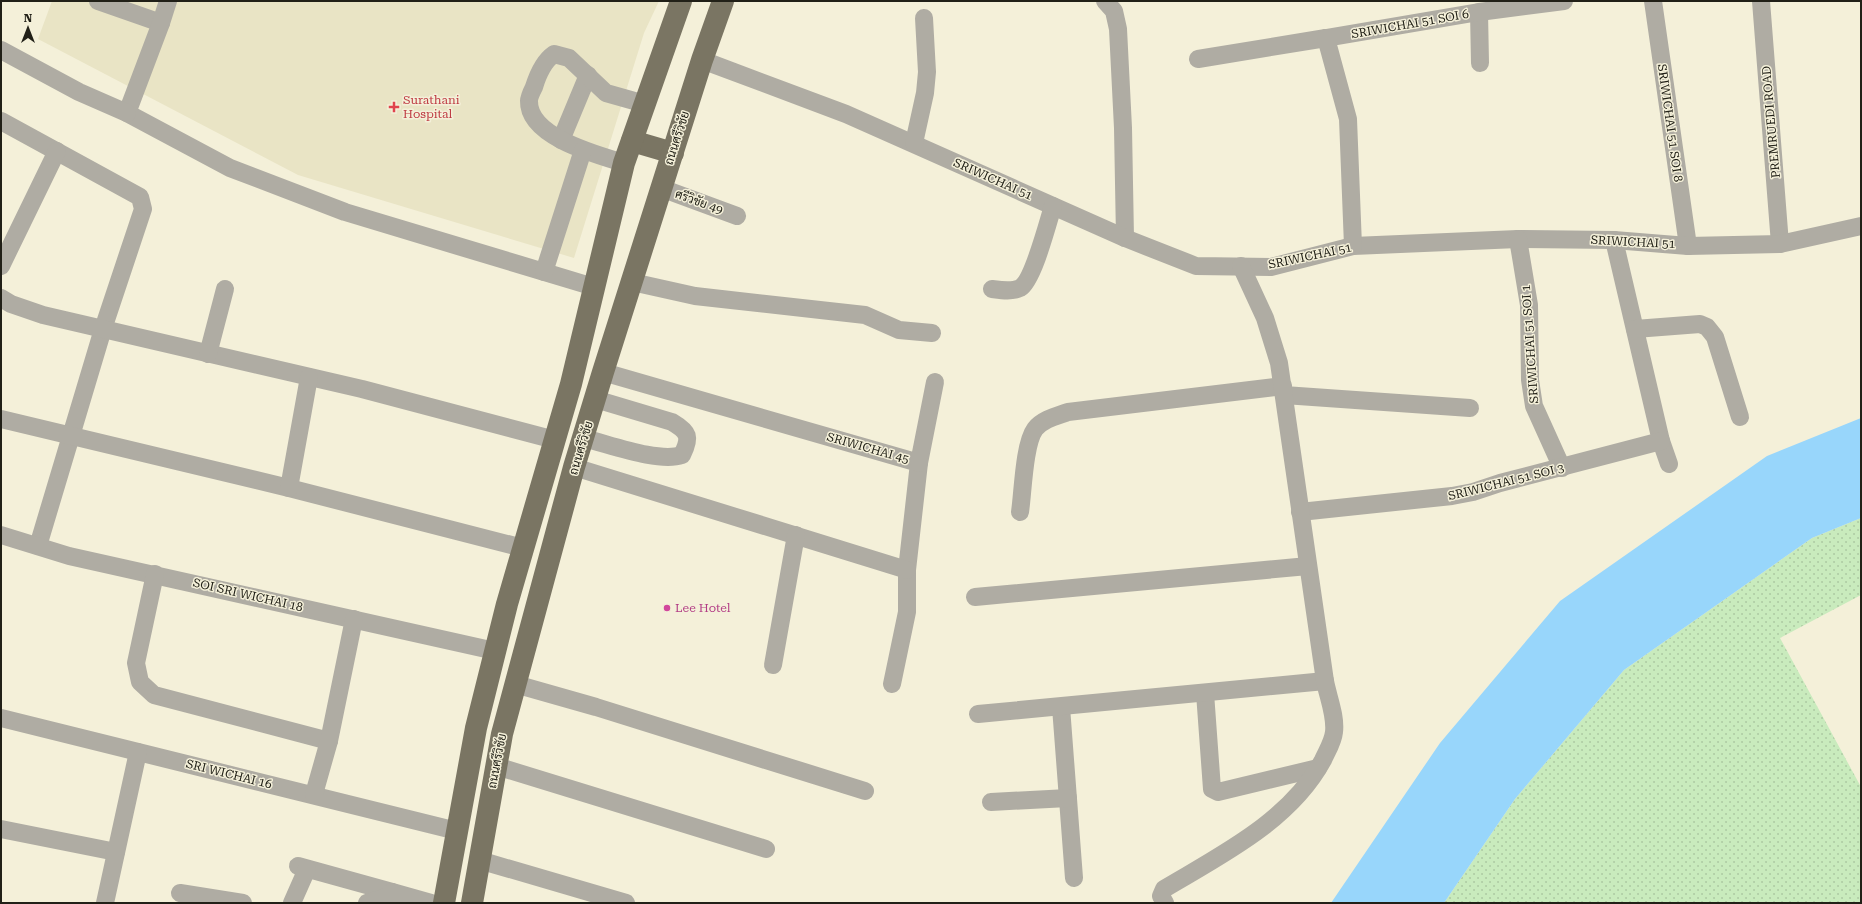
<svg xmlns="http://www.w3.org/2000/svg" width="1862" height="904" viewBox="0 0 1862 904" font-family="'Roboto Serif',Sarabun,serif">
	<defs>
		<pattern id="grass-dots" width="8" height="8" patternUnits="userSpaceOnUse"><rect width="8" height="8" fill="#c9ebbd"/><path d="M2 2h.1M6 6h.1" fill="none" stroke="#acc9a2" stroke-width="1.8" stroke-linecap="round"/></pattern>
	</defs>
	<rect width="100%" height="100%" fill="#f4f0d9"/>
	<polygon fill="#e9e4c5" points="52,1 659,1 644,33 574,258 298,175 38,39"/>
	<polygon fill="url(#grass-dots)" points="1861,518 1861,595 1780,638 1861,787 1861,903 1444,903 1515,799 1624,670 1812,538"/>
	<polygon fill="#98d6fb" points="1861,418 1861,518 1812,538 1624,670 1515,799 1444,903 1331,903 1440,743 1560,601 1767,456"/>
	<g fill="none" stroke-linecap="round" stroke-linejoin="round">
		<g stroke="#afaca3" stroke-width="18">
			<polyline points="98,1 161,23"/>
			<polyline points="168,1 161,23 127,113 230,168 345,212 594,287"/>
			<polyline points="1105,1 1114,11 1118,29 1123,128 1125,238"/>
			<polyline points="1653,1 1688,246"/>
			<polyline points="1761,1 1780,244"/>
			<polyline points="1479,12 1480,63"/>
			<polyline points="1,50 79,92 127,113"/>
			<polyline points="1198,59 1326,38"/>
			<polyline points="702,60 846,114 1125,238 1196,266 1271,267 1353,246 1518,239 1614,240 1688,246 1780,244 1861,226"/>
			<polyline points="1,121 140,197 143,209 103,329 38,546"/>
			<polyline points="561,140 588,75"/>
			<polyline points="914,143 925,93 927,72 924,18"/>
			<path d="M624,163C598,155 528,137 529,101C529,97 532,91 534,87C538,74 544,61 554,54L569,58L606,93L645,104"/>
			<polyline points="661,188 737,216"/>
			<polyline points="1518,239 1529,305 1530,380 1534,406 1562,468"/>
			<polyline points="1614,240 1661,441 1669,464"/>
			<polyline points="1353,246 1348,119 1326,38 1479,12 1564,1"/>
			<polyline points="1,266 57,151"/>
			<polyline points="544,272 583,150"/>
			<polyline points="632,282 695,296 865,315 899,330 932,333"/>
			<path d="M992,289C1000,290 1012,292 1020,288C1033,281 1048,222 1053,206"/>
			<polyline points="1,298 11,304 43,315 362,389 555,440"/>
			<polyline points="1635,329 1700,324 1707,327 1715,337 1740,417"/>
			<polyline points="208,354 225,289"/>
			<polyline points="603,372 919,463 907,570 907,612 892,684"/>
			<polyline points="1284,395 1470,408"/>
			<polyline points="1,419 289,488 523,548"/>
			<path d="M583,438C609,444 658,463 682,455C691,437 689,432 672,422L595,399"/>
			<polyline points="919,463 935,382"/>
			<polyline points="574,467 907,570"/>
			<polyline points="289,488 309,377"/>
			<path d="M1020,512C1023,492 1024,444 1035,429C1043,419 1057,416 1068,412L1283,386"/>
			<polyline points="1300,512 1452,496 1473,492 1500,483 1661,441"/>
			<polyline points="1,535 69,556 495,651"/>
			<polyline points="155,574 136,663 140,682 154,695 329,741"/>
			<polyline points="975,597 1308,566"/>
			<polyline points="773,665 796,535"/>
			<polyline points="515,684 596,707 865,791"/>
			<polyline points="1205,693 1212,789 1218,792 1318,768"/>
			<polyline points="1061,707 1074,878"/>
			<polyline points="978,714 1325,681"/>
			<polyline points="1,718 457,831"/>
			<polyline points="496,766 766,849"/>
			<polyline points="314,794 329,741 354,619"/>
			<polyline points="991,802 1068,798"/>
			<polyline points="1,829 116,852"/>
			<polyline points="479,860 626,903"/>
			<polyline points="298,866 392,892"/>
			<polyline points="180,893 243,903"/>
			<polyline points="105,903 138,752"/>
			<polyline points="292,903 307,869"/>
			<polyline points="367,903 384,898 392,892 431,903"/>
			<path d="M1165,903L1161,896L1164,889C1221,855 1290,821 1323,760C1327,751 1333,742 1334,732C1336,716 1328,697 1325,681L1279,363L1265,318L1241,266"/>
		</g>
		<g stroke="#7a7563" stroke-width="22">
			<polyline points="632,141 673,153"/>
			<polyline points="444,903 476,728 507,604 571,384 624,163 681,1"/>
			<polyline points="472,903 502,734 574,467 603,372 702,60 723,1"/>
		</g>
	</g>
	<path fill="#e0444e" stroke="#f4f0d9" stroke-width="1.5" d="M392 101h4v4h4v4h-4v4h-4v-4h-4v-4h4z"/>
	<circle fill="#d1479c" stroke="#f4f0d9" stroke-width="1.5" cx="667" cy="608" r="4"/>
	<g text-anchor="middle" stroke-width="3" stroke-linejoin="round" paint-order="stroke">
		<g font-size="12" fill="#212017" stroke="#f4f0d9">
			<text transform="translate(1410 24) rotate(-10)" y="4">SRIWICHAI 51 SOI 6</text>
			<text transform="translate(1771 122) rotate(-95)" y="4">PREMRUEDI ROAD</text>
			<text transform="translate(1670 123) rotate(82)" y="4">SRIWICHAI 51 SOI 8</text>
			<text transform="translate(677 138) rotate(-72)" y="4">ถนนศรีวิชัย</text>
			<text transform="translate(993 179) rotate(24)" y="4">SRIWICHAI 51</text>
			<text transform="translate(699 202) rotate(20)" y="4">ศรีวิชัย 49</text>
			<text transform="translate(1633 242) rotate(3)" y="4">SRIWICHAI 51</text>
			<text transform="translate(1310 256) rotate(-12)" y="4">SRIWICHAI 51</text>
			<text transform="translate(1530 344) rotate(-94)" y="4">SRIWICHAI 51 SOI 1</text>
			<text transform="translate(581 448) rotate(-73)" y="4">ถนนศรีวิชัย</text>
			<text transform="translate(868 448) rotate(16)" y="4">SRIWICHAI 45</text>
			<text transform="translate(1506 482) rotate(-14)" y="4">SRIWICHAI 51 SOI 3</text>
			<text transform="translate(248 595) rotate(13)" y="4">SOI SRI WICHAI 18</text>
			<text transform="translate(497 761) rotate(-79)" y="4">ถนนศรีวิชัย</text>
			<text transform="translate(229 774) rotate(14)" y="4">SRI WICHAI 16</text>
		</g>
		<g font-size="12" fill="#be3a42" stroke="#f4f0d9" text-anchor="start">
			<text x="403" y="104">Surathani<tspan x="403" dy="14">Hospital</tspan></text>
		</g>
		<g font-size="12" fill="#b23c85" stroke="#f4f0d9" text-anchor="start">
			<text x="675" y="612">Lee Hotel</text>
		</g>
	</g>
	<rect width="1862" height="904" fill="none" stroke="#212017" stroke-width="4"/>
	<g transform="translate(28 28)" stroke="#f4f0d9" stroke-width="3" paint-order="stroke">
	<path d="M0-3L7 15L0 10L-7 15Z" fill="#212017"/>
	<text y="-6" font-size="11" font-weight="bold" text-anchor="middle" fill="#212017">N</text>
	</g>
</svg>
